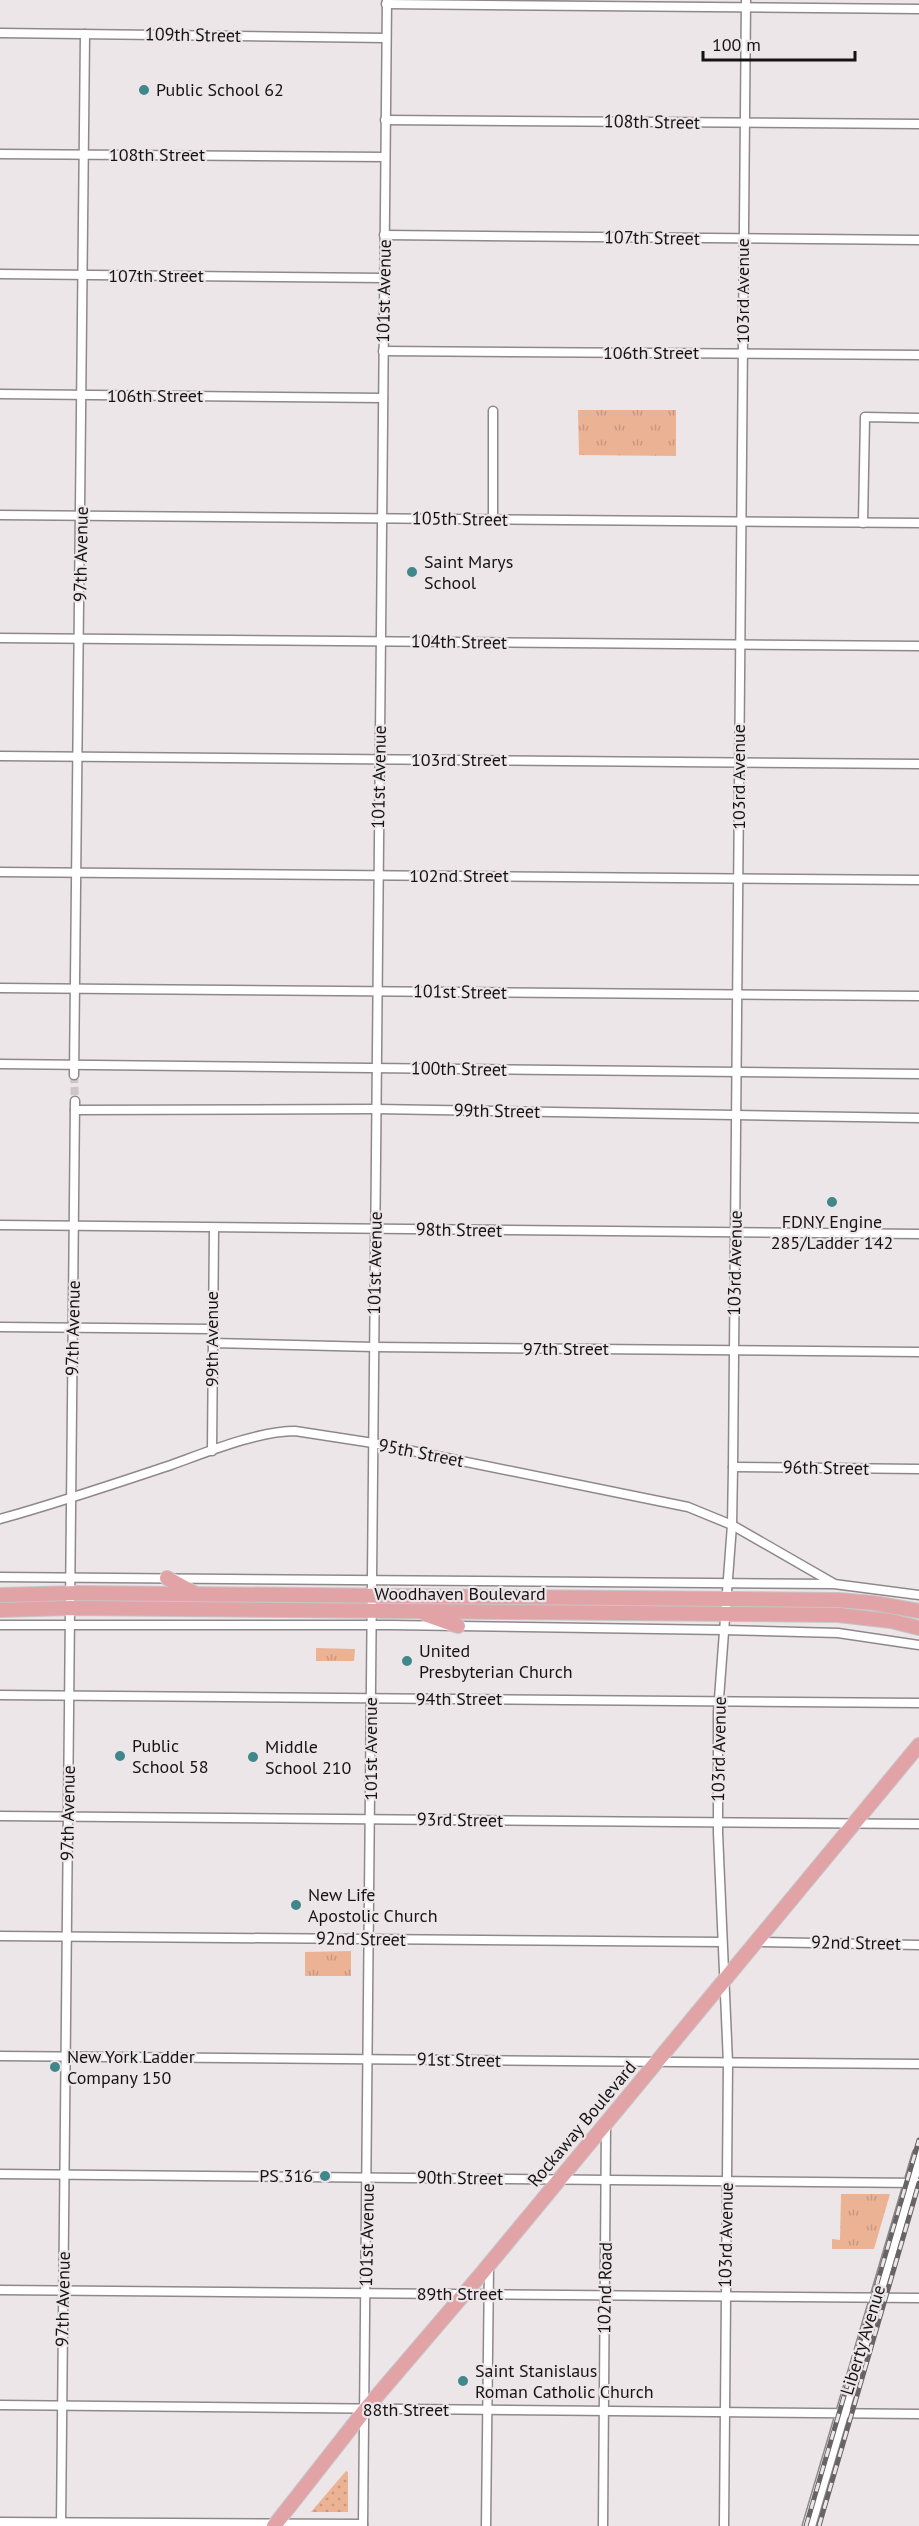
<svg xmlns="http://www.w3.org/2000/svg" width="919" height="2526" viewBox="0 0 919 2526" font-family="'PT Sans',sans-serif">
	<defs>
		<pattern id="grass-tufts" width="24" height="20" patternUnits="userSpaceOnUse" patternTransform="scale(1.5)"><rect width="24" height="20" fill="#ebb294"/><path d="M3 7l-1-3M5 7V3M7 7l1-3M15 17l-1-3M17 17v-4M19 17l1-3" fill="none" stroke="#c9987f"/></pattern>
		<pattern id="park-dots" width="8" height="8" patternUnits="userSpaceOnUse" patternTransform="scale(1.5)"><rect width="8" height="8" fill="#ebb294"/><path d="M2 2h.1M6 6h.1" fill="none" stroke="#c9987f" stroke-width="1.8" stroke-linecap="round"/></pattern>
	</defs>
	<rect width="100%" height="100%" fill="#ede6e9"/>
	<g fill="url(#grass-tufts)">
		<polygon points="578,410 676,410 676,456 579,455"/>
		<polygon points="316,1648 355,1649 354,1661 316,1661"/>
		<polygon points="351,1951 351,1976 305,1976 305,1952"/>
		<polygon points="841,2194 890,2194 874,2249 832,2249 832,2239 840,2240"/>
	</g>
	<polygon fill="url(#park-dots)" points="346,2471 348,2472 348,2512 311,2512"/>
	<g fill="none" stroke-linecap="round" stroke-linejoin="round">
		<polyline stroke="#cdc6c9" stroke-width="8" stroke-dasharray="8 4" stroke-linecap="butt" points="74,1075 75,1101"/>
		<defs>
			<g id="street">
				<polyline points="386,4 919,9"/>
				<polyline points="0,33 386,38"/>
				<polyline points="385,120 919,124"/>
				<polyline points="0,154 385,157"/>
				<polyline points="384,235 919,240"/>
				<polyline points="0,274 384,278"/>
				<polyline points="383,351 919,355"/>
				<polyline points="0,394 383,398"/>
				<polyline points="0,515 919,523"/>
				<polyline points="493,519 493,411"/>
				<polyline points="863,523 865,417 919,418"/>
				<polyline points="0,638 919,646"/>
				<polyline points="0,756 919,764"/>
				<polyline points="0,872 919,880"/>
				<polyline points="0,988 919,996"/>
				<polyline points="0,1064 919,1074"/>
				<polyline points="74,1075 85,34"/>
				<polyline points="75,1110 376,1109 919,1118"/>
				<polyline points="0,1225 919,1234"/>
				<polyline points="0,1327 212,1329"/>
				<polyline points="212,1343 374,1347 919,1352"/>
				<polyline points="212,1451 214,1228"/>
				<polyline points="733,1467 919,1469"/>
				<path d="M0,1519C58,1503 114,1484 171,1465C207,1452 258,1431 295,1431L373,1443L688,1507L732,1525L833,1583"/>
				<polyline points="0,1577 834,1584 919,1595"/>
				<polyline points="0,1625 391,1625 723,1630 838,1633 919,1645"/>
				<polyline points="0,1695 919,1703"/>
				<polyline points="0,1816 919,1824"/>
				<polyline points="0,1936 722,1942"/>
				<polyline points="758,1942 919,1945"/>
				<polyline points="0,2056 919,2064"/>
				<polyline points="0,2174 919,2183"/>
				<polyline points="0,2290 919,2298"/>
				<polyline points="0,2405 919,2414"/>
				<polyline points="0,2522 363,2524"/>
				<polyline points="61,2526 75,1101"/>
				<polyline points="363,2526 387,0"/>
				<polyline points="486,2526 489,2265"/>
				<polyline points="603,2526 606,2123"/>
				<polyline points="724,2526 728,2063 718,1833 718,1712 732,1525 733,1467 746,0"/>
			</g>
			<polyline id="secondary" points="809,2526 919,2154"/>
			<g id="primary">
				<polyline points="167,1578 194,1593"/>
				<polyline points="0,1595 79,1593 838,1600 874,1603 919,1611"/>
				<polyline points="0,1610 71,1608 838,1615 891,1621 919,1628"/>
				<polyline points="427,1615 458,1626"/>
				<polyline points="274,2526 365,2410 482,2273 919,1745"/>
			</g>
		</defs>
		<use href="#street" stroke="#8f888b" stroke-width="11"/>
		<use href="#secondary" stroke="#8f888b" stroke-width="15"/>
		<use href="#primary" stroke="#c7c6c7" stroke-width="16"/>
		<use href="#street" stroke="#fff" stroke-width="8"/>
		<use href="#secondary" stroke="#fff" stroke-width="12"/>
		<use href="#primary" stroke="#e1a3a6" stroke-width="14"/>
		<defs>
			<g id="rail">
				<polyline points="806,2526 919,2140"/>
				<polyline points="819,2526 919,2183"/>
			</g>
		</defs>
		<use href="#rail" stroke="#686466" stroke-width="5"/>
		<use href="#rail" stroke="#ede6e9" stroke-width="3" stroke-dasharray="9" stroke-linecap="butt"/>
	</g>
	<g fill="#3f878a" stroke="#ede6e9" stroke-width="2">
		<circle cx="144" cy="90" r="6"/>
		<circle cx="412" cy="572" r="6"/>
		<circle cx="832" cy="1202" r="6"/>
		<circle cx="407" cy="1661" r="6"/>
		<circle cx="120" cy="1756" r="6"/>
		<circle cx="253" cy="1757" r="6"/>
		<circle cx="296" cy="1905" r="6"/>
		<circle cx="55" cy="2067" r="6"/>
		<circle cx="325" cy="2176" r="6"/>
		<circle cx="463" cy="2381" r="6"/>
	</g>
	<g text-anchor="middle" stroke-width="4.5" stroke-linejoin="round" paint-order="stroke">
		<g font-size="18" fill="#151314" stroke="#ede6e9">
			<text transform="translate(193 35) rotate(1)" y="6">109th Street</text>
			<text transform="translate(652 122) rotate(1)" y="6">108th Street</text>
			<text x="157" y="161">108th Street</text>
			<text transform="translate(652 238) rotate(1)" y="6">107th Street</text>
			<text x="156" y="282">107th Street</text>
			<text transform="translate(384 291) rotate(-89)" y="6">101st Avenue</text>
			<text transform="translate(743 291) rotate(-90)" y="6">103rd Avenue</text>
			<text x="651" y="359">106th Street</text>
			<text x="155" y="402">106th Street</text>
			<text transform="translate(460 519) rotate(1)" y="6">105th Street</text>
			<text transform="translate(81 554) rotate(-89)" y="6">97th Avenue</text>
			<text transform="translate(459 642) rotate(1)" y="6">104th Street</text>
			<text x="459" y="766">103rd Street</text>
			<text transform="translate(379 777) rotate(-89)" y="6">101st Avenue</text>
			<text transform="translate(739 777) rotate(-90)" y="6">103rd Avenue</text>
			<text x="459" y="882">102nd Street</text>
			<text transform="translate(460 992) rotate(1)" y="6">101st Street</text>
			<text transform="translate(459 1069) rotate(1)" y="6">100th Street</text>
			<text transform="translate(497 1111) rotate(1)" y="6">99th Street</text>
			<text transform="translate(459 1230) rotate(1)" y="6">98th Street</text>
			<text transform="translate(375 1263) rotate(-89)" y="6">101st Avenue</text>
			<text transform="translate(735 1263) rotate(-89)" y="6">103rd Avenue</text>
			<text transform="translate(73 1328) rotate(-89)" y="6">97th Avenue</text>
			<text transform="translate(212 1339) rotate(-90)" y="6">99th Avenue</text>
			<text x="566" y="1355">97th Street</text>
			<text transform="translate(421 1453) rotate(11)" y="6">95th Street</text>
			<text transform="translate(826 1468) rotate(1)" y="6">96th Street</text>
			<text x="460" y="1600">Woodhaven Boulevard</text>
			<text x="459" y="1705">94th Street</text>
			<text transform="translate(371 1749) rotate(-90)" y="6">101st Avenue</text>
			<text transform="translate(719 1749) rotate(-89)" y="6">103rd Avenue</text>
			<text transform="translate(68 1813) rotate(-89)" y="6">97th Avenue</text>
			<text transform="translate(460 1820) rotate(1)" y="6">93rd Street</text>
			<text transform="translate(361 1939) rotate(1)" y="6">92nd Street</text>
			<text transform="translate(856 1943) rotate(1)" y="6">92nd Street</text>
			<text transform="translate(459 2060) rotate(1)" y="6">91st Street</text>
			<text transform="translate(582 2124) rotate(-50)" y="6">Rockaway Boulevard</text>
			<text transform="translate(460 2178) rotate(1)" y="6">90th Street</text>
			<text transform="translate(367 2235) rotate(-89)" y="6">101st Avenue</text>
			<text transform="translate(726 2235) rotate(-89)" y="6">103rd Avenue</text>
			<text transform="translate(605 2288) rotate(-89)" y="6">102nd Road</text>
			<text x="460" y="2300">89th Street</text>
			<text transform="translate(63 2299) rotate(-89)" y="6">97th Avenue</text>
			<text transform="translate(863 2340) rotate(-73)" y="6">Liberty Avenue</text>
			<text x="406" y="2416">88th Street</text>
		</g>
		<g font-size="18" fill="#151314" stroke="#ede6e9" text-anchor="start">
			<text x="156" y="96">Public School 62</text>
			<text x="424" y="568">Saint Marys<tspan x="424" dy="21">School</tspan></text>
			<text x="832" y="1228" text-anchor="middle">FDNY Engine<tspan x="832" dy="21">285/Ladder 142</tspan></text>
			<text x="419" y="1657">United<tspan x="419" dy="21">Presbyterian Church</tspan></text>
			<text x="132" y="1752">Public<tspan x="132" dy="21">School 58</tspan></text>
			<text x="265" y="1753">Middle<tspan x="265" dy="21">School 210</tspan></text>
			<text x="308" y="1901">New Life<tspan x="308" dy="21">Apostolic Church</tspan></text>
			<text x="67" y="2063">New York Ladder<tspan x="67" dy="21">Company 150</tspan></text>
			<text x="313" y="2182" text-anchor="end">PS 316</text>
			<text x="475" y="2377">Saint Stanislaus<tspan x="475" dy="21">Roman Catholic Church</tspan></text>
		</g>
	</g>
	<path d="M703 51v9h152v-9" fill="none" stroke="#151314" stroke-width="3"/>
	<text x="712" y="51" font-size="18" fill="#151314" stroke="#ede6e9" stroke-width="4.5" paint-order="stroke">100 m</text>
</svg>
